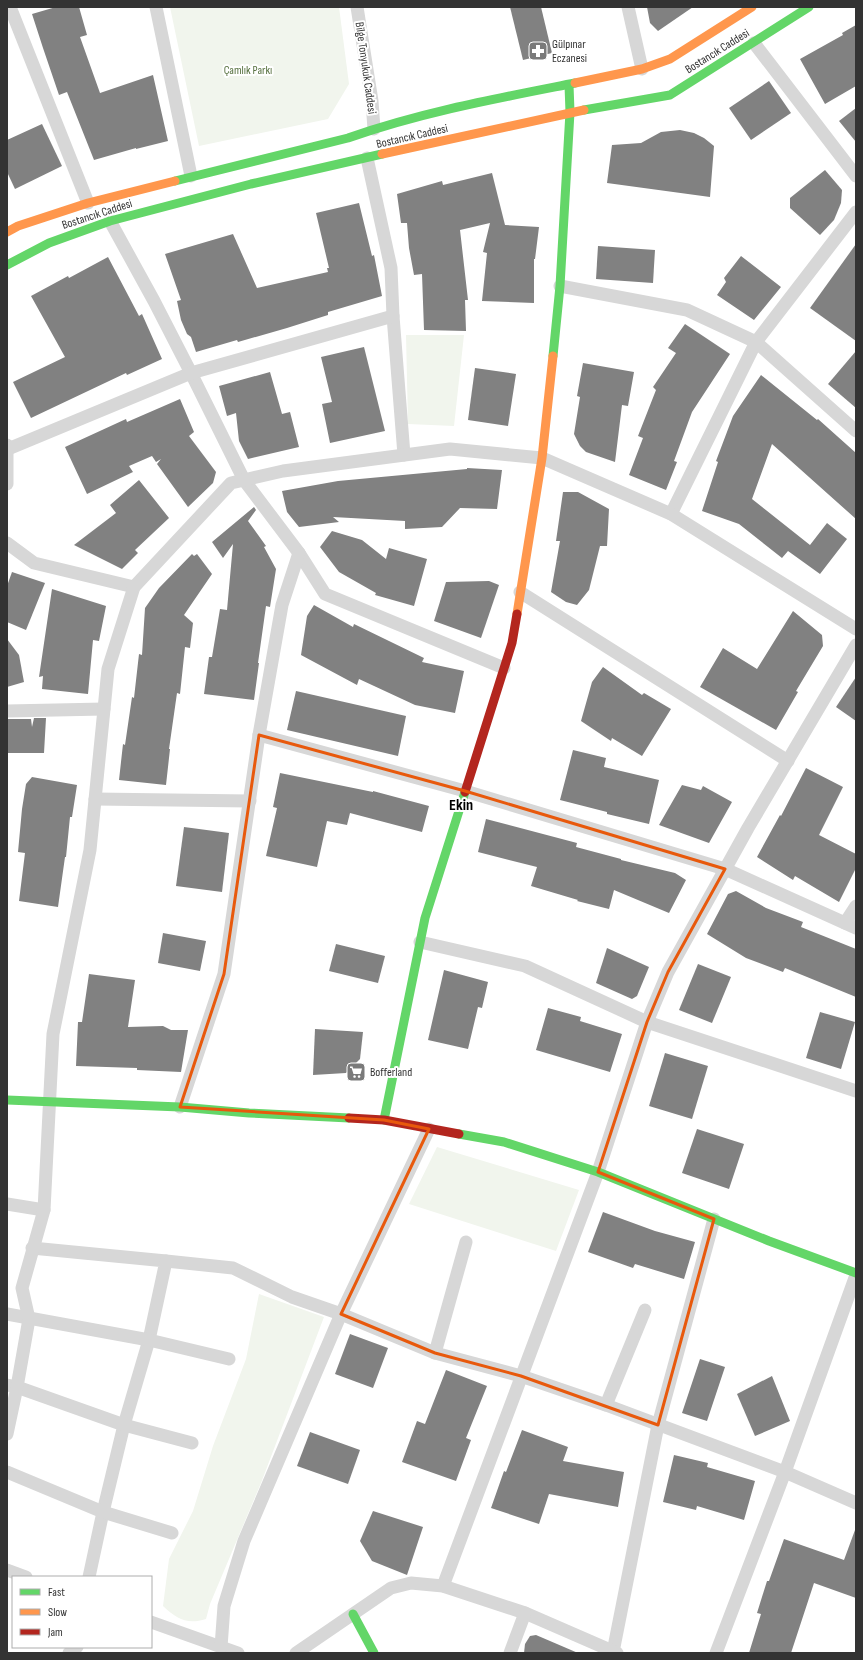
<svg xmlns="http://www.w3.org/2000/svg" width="863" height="1660" viewBox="0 0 863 1660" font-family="'Sofia Sans Condensed',sans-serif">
	<rect width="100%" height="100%" fill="#fff"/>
	<g fill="#f1f5ed">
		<polygon points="170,7 339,7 349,84 328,119 199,146"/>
		<polygon points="406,335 464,335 454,426 408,424"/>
		<polygon points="437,1147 579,1190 556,1251 409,1204"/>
		<path d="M259,1294L324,1317L261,1483L210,1604L206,1619C187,1625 177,1619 163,1606L169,1559L193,1511L213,1446L246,1359Z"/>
	</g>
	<g fill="#818181">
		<polygon points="56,7 79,7 87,35 80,37 100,93 153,75 168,141 136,149 136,148 94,160 67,92 59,95 43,48 32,14"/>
		<polygon points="510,7 541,7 552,53 523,60"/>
		<polygon points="647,7 693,7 658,31 650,23"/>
		<polygon points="856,25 856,86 825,104 800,59 843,35 842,33"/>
		<polygon points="769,81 791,113 751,140 729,108"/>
		<polygon points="856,108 856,142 839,121"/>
		<polygon points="42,124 62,166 15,189 7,172 7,140"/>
		<polygon points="680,130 694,133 704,138 714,146 710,197 607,183 612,145 641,143 661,132"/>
		<polygon points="825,170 842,190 841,203 834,220 820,235 790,208 790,198"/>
		<polygon points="492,173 505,225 539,227 535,259 534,259 534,303 482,301 487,253 483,252 490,223 460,230 468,300 465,300 466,331 424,330 422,274 414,275 409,248 407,223 401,223 397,194 442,181 443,185"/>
		<polygon points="359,203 372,256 374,255 382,296 328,312 328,315 287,328 238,342 237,340 196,352 191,337 187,334 181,320 177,301 181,300 165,254 233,234 257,288 328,272 327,268 329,268 316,213"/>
		<polygon points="856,244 856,341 810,308"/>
		<polygon points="598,246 655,250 653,283 596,279"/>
		<polygon points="741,256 781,287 754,320 717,295 726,282 724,278"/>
		<polygon points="108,257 139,316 142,314 162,359 127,375 126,373 31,418 13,382 65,357 31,296 68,276 69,278"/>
		<polygon points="685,324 730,354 692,412 674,461 677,462 666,490 629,475 643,438 638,436 656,390 653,387 676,353 668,348"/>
		<polygon points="364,347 385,431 330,443 322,404 332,402 321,357"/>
		<polygon points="856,351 856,408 828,384"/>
		<polygon points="583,363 634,372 628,406 622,405 615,462 586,452 580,446 574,434 580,397 577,396"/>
		<polygon points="475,368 516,374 508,426 468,420"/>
		<polygon points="270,372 282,414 290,412 299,447 248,459 239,441 236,413 227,416 219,386"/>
		<polygon points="761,375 817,420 818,419 856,453 856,519 772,444 752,499 810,545 827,523 847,539 820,574 788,551 782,558 739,524 702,511 718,462 716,461 733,416"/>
		<polygon points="180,399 194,432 189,436 216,472 213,483 188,507 157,464 161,459 156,462 152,456 129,466 133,472 87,494 65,447 126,419 127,422"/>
		<polygon points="467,468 502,470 497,509 460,508 442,527 405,529 405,521 333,517 339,522 299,527 287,512 282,491 338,481 467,469"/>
		<polygon points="139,480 169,518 135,550 138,553 122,569 74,545 116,513 110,505"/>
		<polygon points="563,492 578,492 609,509 607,546 600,546 589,590 577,605 566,602 551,592 560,541 556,541"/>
		<polygon points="254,507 256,510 248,521 266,546 264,547 276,569 270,607 266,606 258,663 259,663 254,700 204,694 209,657 212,657 220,609 227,610 233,544 223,558 212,542"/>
		<polygon points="332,531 362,540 386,559 389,548 427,559 414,606 375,595 376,593 339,572 320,547"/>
		<polygon points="192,554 194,556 197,554 212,574 184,615 193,623 190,648 185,647 180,694 177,693 169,749 170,749 166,785 119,780 123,744 125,745 132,697 134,698 139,654 142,655 145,608 159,588"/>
		<polygon points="12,572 45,583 26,630 7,622 7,586"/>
		<polygon points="489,581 499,585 481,638 434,621 446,582"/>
		<polygon points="52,589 106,606 99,641 93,640 88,694 42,689 43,676 39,677"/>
		<polygon points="314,605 353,627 354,624 424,658 422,662 464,671 455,713 415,705 359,679 357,685 301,655 307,616"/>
		<polygon points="793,611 822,635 823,646 796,691 798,692 776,730 700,687 723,648 757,669"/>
		<polygon points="7,639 19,655 24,682 7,687"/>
		<polygon points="603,667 642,695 644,693 671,709 642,756 612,738 611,741 581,721 592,682"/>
		<polygon points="856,677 856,721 836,707"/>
		<polygon points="296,691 406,716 398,756 287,730"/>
		<polygon points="34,718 46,718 44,753 7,753 7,719 31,719 32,727"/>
		<polygon points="573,750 606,758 604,767 659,780 649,824 607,814 607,812 560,800"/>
		<polygon points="806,768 843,787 819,835 856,854 856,868 839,902 795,876 793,880 757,857 780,815 781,816"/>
		<polygon points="280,773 373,792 373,791 429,806 422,832 350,813 347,825 327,821 317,867 266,856 277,808 273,807"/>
		<polygon points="32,777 77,785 72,817 70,817 66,857 65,857 58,907 19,901 25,853 18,852 22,809 26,784"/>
		<polygon points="682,785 701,790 703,786 732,802 709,843 659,825"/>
		<polygon points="486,819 577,843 576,847 621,859 621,860 675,873 686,880 669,913 614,890 609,909 577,901 578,900 531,886 537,867 478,852"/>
		<polygon points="184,827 229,833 222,892 176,886"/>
		<polygon points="736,891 766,908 803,922 801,927 856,949 856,997 785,968 783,972 746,958 707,934 728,894"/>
		<polygon points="163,933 206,941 200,971 158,963"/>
		<polygon points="336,944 385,956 378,983 329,971"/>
		<polygon points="607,948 649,967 637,996 632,999 596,983"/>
		<polygon points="698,964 731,977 712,1023 679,1010"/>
		<polygon points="444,970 488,982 482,1008 478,1007 468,1049 428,1040"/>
		<polygon points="89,974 135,980 128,1027 163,1026 171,1030 188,1030 181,1072 137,1070 137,1068 76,1066 78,1022 82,1022"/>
		<polygon points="548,1008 581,1017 580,1021 622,1034 610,1072 536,1050"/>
		<polygon points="820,1012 855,1022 841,1069 806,1058"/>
		<polygon points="315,1029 363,1032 360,1059 346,1073 313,1075"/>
		<polygon points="665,1053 708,1066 692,1119 649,1106"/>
		<polygon points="697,1129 744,1144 729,1189 682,1173"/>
		<polygon points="603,1212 655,1231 695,1242 684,1279 635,1264 633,1268 588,1252"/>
		<polygon points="350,1334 388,1348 373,1388 335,1374"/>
		<polygon points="700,1359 725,1367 707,1421 682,1413"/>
		<polygon points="446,1370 487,1386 466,1438 471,1440 456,1481 402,1462 417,1421 425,1424"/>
		<polygon points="772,1376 790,1421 755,1436 737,1394"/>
		<polygon points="522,1430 568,1447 563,1461 624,1472 618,1507 549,1494 539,1524 491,1508 504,1471 506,1472"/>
		<polygon points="310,1432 360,1450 348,1484 297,1466"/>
		<polygon points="674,1455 708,1463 707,1467 755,1481 744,1520 697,1506 696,1510 663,1502"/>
		<polygon points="373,1511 423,1527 407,1575 372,1561 360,1541"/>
		<polygon points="855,1530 856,1598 814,1583 791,1653 749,1653 761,1614 757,1613 767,1581 769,1581 784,1539 844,1560"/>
		<polygon points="536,1635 578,1653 524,1653 525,1644 530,1636"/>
	</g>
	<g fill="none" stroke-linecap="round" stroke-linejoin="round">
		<g stroke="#d7d7d7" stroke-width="13">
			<polyline points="10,7 88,203"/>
			<polyline points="156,7 191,176"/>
			<polyline points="357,7 372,101 374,129"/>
			<polyline points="628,7 642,69"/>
			<polyline points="754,43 856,176"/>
			<polyline points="367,158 391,268 393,316 404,455"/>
			<polyline points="110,221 154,301 191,373 244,480 299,553 325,594 504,668"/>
			<polyline points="560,286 687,310 756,342 856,431"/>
			<polyline points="7,445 7,484"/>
			<polyline points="8,449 191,373 393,316"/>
			<polyline points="671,514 756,342 856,212"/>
			<polyline points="7,543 34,563 134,587"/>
			<polyline points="520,592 788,761"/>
			<polyline points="7,711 104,709"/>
			<polyline points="259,735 465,791 725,869 856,928"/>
			<polyline points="95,799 250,801"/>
			<polyline points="845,923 856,906"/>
			<polyline points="420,942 525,966 647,1022 856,1091"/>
			<polyline points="180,1107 224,974 259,735 282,605 299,553"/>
			<polyline points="7,1204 44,1210"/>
			<polyline points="32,1248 166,1261 149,1340 124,1425 103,1512 89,1577"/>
			<polyline points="166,1261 233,1268 292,1297 341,1314 435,1353 521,1376 606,1405 785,1472 856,1503"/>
			<polyline points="7,1314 149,1340 229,1359"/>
			<polyline points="435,1353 466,1242"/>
			<polyline points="7,1385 17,1387 124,1425 192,1443"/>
			<polyline points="606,1405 645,1310"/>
			<polyline points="7,1434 17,1387 29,1319 22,1288 44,1210 53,1034 90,850 108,669 134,587 231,483 283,471 450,449 542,458 671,514 856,629"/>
			<polyline points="7,1472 103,1512 172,1533"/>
			<polyline points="7,1570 26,1577"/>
			<polyline points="443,1586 598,1172 647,1022 668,972 748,828 856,645"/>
			<polyline points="151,1622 238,1653"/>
			<polyline points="221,1647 224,1606 244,1541 341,1314 429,1129"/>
			<polyline points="613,1652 658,1425 714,1219"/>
			<polyline points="69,1653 77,1647"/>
			<polyline points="296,1653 391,1588 411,1583 443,1586 525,1613 617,1653"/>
			<polyline points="510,1653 525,1613"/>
			<polyline points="716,1653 785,1472 856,1275"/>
		</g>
		<g stroke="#63d668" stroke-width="9">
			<polyline points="584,110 670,95 809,7"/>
			<path d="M175,181L348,138C422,112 499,98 575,83"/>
			<polyline points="7,265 49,243 110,221 251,184 382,154"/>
			<polyline points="553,356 560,286 570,112 569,85"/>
			<polyline points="7,1100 180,1107 249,1113 349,1118"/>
			<polyline points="384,1120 425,918 465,792"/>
			<polyline points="459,1134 504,1142 598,1172 769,1241 856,1273"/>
			<polyline points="353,1614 374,1653"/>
		</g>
		<g stroke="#ff974d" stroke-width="9">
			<polyline points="575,83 642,69 670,59 752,7"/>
			<polyline points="382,154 584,110"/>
			<polyline points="7,232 18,226 88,203 175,181"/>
			<polyline points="517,614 542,458 553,356"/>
		</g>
		<g stroke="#b3261e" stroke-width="9">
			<polyline points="465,792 512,643 517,614"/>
			<polyline points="349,1118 384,1120 459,1134"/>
		</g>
	</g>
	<path fill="none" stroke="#e8590c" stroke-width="3" stroke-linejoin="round" d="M259,735L465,791L725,869L668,972L647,1022L598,1172L714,1219L658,1425L521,1376L435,1353L341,1314L429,1129L384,1120L180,1107L224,974Z"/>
	<defs>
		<symbol id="pharmacy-square" viewBox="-11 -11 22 22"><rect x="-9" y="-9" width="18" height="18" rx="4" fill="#7a7a7a" stroke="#fff"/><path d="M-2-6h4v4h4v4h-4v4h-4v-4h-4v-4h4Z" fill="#fff"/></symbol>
		<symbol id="supermarket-square" viewBox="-11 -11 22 22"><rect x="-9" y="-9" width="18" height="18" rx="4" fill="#7a7a7a" stroke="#fff"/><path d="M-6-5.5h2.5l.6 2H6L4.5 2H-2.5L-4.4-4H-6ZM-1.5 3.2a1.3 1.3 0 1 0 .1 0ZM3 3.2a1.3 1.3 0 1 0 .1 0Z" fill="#fff"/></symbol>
	</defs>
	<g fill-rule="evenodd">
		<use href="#pharmacy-square" x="527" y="40" width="22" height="22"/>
		<use href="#supermarket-square" x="345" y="1061" width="22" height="22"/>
	</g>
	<g text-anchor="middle" stroke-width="4" stroke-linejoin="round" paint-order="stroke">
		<g font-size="12" fill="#333" stroke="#fff" text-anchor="start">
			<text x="552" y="48">Gülpınar<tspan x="552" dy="14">Eczanesi</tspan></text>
			<text x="370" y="1076">Bofferland</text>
		</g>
		<g font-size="12" fill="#333" stroke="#fff">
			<text transform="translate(717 51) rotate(-32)" y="4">Bostancık Caddesi</text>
			<text transform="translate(366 68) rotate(82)" y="4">Bilge Tonyukuk Caddesi</text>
			<text transform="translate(412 136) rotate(-13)" y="4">Bostancık Caddesi</text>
			<text transform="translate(97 214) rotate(-18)" y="4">Bostancık Caddesi</text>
		</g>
		<g font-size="12" fill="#56703f" stroke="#fff">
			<text x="248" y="74">Çamlık Parkı</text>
		</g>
		<g font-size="16" font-weight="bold" fill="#000" stroke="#fff">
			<text x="461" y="810">Ekin</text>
		</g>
	</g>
	<rect width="863" height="1660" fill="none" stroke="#333333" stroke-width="16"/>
	<rect x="12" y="1576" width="140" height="72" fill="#ffffff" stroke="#adadad"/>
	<rect x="20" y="1589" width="20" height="6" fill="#63d668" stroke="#adadad"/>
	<text x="48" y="1596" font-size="12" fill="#333333">Fast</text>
	<rect x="20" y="1609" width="20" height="6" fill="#ff974d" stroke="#adadad"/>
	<text x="48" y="1616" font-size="12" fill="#333333">Slow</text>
	<rect x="20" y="1629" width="20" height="6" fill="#b3261e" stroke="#adadad"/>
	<text x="48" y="1636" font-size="12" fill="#333333">Jam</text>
</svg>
